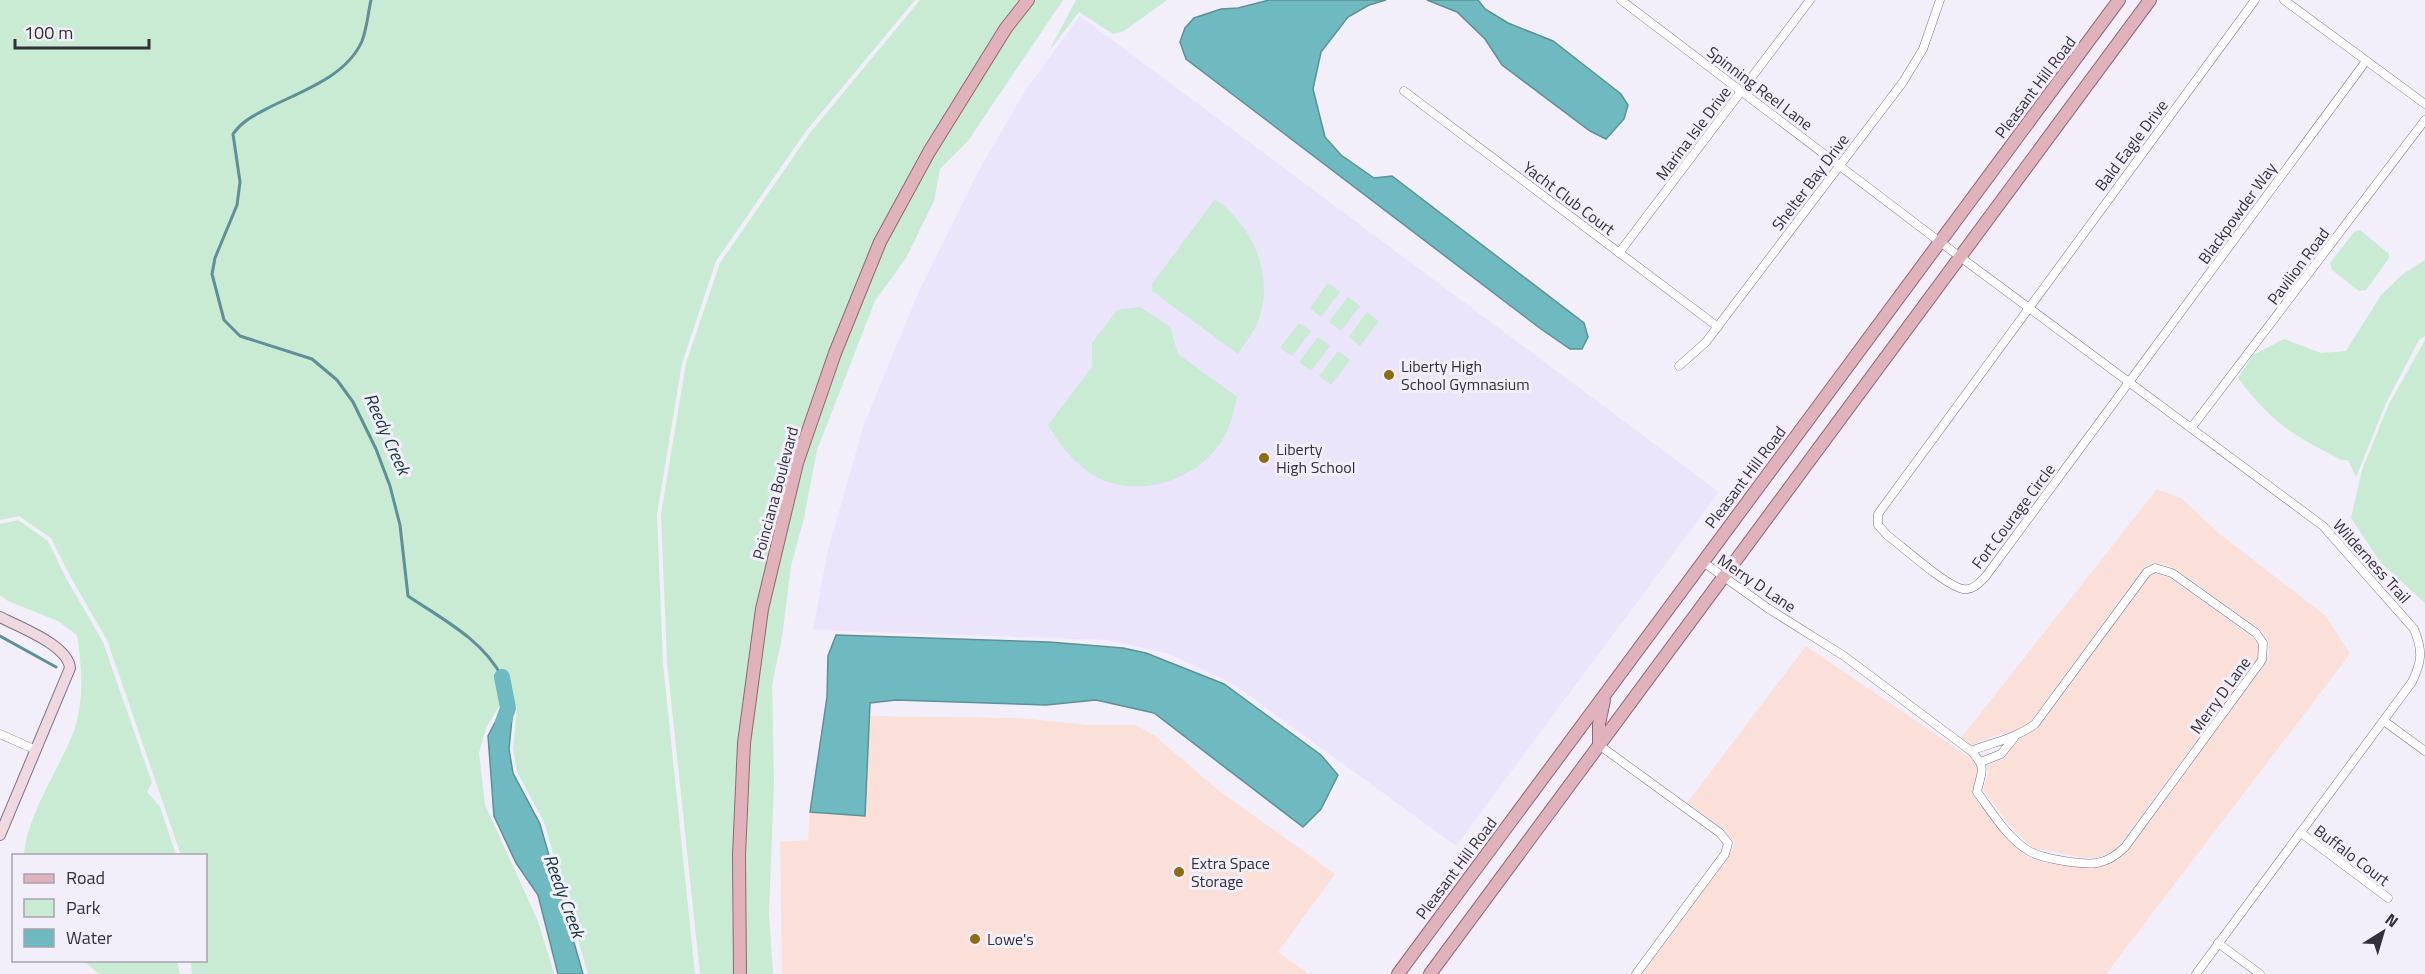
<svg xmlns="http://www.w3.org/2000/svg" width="2425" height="974" viewBox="0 0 2425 974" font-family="'Titillium Web',sans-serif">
	<rect width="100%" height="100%" fill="#f2effb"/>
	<g fill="#fae0d9">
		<polygon points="2157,489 2181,498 2221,535 2326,616 2350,654 2106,974 1642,974 1728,857 1735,843 1723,829 1687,803 1806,646 1969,757 1977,764 1979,772 1973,795 2007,838 2026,856 2054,864 2096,868 2119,859 2266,663 2269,651 2268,641 2259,629 2175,569 2165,564 2153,563 2143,569 2032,721 2015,732 1993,736 1972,746 1961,738"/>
		<polygon points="2155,573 2170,578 2252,637 2258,645 2258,659 2114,852 2097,858 2080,857 2033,848 2014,831 1983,790 1988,773 1987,765 2002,759 2016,742 2039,727 2150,576"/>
		<polygon points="870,716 1019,718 1088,725 1136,725 1154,735 1218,790 1335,874 1278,952 1309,974 782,974 780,842 808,840 810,812 864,816"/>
	</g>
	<polygon fill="#ebe5fc" points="1080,16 1719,492 1456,846 1233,684 1170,654 1107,640 813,630 827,554 864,424 919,291 978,172 1026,89"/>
	<g fill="#c9ead3">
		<polygon points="0,0 915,0 806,131 716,261 682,363 657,515 663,663 695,974 588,974 544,822 517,772 513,749 517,707 507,693 486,728 479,753 485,805 538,921 554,974 192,974 191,961 206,960 206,856 181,855 107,640 70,576 51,538 19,516 0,520"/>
		<polygon points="920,0 1063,0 968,141 940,169 934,201 906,258 875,301 817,450 804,518 791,566 782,637 772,685 774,783 769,913 773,974 700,974 667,662 661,514 686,363 720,263 810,133"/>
		<polygon points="1076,0 1167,0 1124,31 1113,34 1079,12 1049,51"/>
		<path d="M1215,199C1254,226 1277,280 1256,326C1251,336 1243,345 1238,354L1152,291V284Z"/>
		<polygon points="2360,230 2389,254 2389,258 2366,290 2359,291 2332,270 2330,263 2354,232"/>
		<path d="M2425,260V336L2419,340L2386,403L2356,477L2348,460H2342C2292,435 2272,423 2238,378L2253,355L2284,339L2321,353L2346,351L2381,295L2403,274Z"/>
		<polygon points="1328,283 1340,292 1321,317 1310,308"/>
		<polygon points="1348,297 1360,306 1341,331 1329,322"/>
		<path d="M1140,307L1170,327L1178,354L1237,397C1234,410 1231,425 1224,437C1202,477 1146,498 1103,480C1078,469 1062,448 1048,425L1092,367V343L1117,310Z"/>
		<polygon points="1367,312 1379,321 1360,346 1349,337"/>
		<polygon points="1299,323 1311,331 1292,356 1280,348"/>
		<polygon points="1318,337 1330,346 1311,371 1299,362"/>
		<polygon points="2425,340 2425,603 2381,563 2351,518 2362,470 2389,404"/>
		<polygon points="1338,351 1350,360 1331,385 1319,376"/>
		<path d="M18,520L48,541L66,578L103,642L152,783L147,792L160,807L176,855H24C27,816 57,772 72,736C85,704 82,668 77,635L58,621L8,601L0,595V524Z"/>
		<polygon points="84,961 177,961 180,974 99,974"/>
	</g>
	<g fill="#6fbac0" stroke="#5d9098" stroke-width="1.5">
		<polygon points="1386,0 1369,5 1348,17 1321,52 1313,89 1325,137 1341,155 1374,178 1392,176 1584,323 1588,337 1582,349 1570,349 1541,329 1186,59 1180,42 1185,28 1194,18 1221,9 1238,8 1269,0"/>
		<polygon points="1427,0 1478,0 1485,9 1508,23 1553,41 1621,94 1628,105 1624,119 1606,139 1590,131 1502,65 1485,39 1457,12"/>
		<polygon points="836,635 1049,642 1123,648 1146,653 1224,684 1321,755 1338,775 1321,809 1303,827 1154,713 1096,700 1046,705 896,700 870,703 865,816 810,812 827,697 828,656"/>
		<polygon points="507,700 513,708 509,749 513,773 540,824 583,974 558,974 538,895 516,863 494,816 488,736"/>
	</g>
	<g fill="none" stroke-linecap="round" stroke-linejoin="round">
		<g stroke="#5d9098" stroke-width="3">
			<path d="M371,0C368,13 367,28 362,41C347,76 302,91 270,107C255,115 243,120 233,134L240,182L237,205L215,258L212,274L224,320L240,336L312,359L337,380L353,402L376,449L390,486L400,525L408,596C442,619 482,639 502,677"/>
			<polyline points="0,636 56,667"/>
		</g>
		<polyline stroke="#6fbac0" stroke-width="16" points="502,677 508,708 503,722"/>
		<defs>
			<g id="street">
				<path d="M1621,0L1940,242L2323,526L2414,629C2423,651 2422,661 2412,682L2196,974"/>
				<path d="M2255,0L1878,514V525L1887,535C1903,547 1946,586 1963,589C1973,591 1980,582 1986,576L2366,61"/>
				<polyline points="2284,0 2425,104"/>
				<polyline points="1404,91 1718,327"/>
				<polyline points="1619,253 1810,0"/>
				<polyline points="1679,366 1706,342 1903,82 1923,49 1940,0"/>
				<polyline points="2192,427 2425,120"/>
				<path d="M1703,562L1769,609L1844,656L1971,751C1988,769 1981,771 1977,792C1992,812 2007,838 2029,851C2042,859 2083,865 2097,863C2108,861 2117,855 2125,847L2262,660L2263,643L2256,633L2172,573L2155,568L2147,572L2035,724C2015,739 1993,742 1971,751"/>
				<polyline points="2384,721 2425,751"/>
				<polyline points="0,734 36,750"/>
				<polyline points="1599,745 1720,833 1728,843 1725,854 1636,974"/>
				<polyline points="1981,762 2001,754 2014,738"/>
				<polyline points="2301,833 2388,898"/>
				<polyline points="2218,943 2260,974"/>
			</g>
			<path id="secondary" d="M0,617C19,627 68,645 70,668L0,835"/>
			<g id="primary">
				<polyline points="1599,745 1599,724 1604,700"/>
				<polyline points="740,974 739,855 744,743 762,609 797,463 835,353 880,242 929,152 1006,28 1028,0"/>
				<polyline points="1398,974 2119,0"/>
				<polyline points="1430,974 2150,0"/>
			</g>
		</defs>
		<use href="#street" stroke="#78718c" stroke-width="9"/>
		<use href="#secondary" stroke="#78718c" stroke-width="12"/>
		<use href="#primary" stroke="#966472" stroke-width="14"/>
		<use href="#street" stroke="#fff" stroke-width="8"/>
		<use href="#secondary" stroke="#efd9de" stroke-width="10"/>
		<use href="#primary" stroke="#e0b3bc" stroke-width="12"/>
	</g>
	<g fill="#916b12" stroke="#f2effb" stroke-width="2">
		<circle cx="1389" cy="375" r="6"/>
		<circle cx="1264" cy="458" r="6"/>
		<circle cx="1179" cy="872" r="6"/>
		<circle cx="975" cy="939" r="6"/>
	</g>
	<g text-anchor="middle" stroke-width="6" stroke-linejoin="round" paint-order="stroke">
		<g font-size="16" fill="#332f3b" stroke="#f2effb">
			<text transform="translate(2035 87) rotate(-53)" y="6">Pleasant Hill Road</text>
			<text transform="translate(1760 88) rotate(37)" y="6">Spinning Reel Lane</text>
			<text transform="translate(1693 133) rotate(-53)" y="6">Marina Isle Drive</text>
			<text transform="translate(2131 145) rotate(-53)" y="6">Bald Eagle Drive</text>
			<text transform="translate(1810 182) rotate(-53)" y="6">Shelter Bay Drive</text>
			<text transform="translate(1569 198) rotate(37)" y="6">Yacht Club Court</text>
			<text transform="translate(2237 213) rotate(-54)" y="6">Blackpowder Way</text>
			<text transform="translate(2298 266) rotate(-53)" y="6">Pavilion Road</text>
			<text transform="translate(1745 477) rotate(-53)" y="6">Pleasant Hill Road</text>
			<text transform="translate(775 493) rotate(-75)" y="6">Poinciana Boulevard</text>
			<text transform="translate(2013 516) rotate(-53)" y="6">Fort Courage Circle</text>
			<text transform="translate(2372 561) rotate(48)" y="6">Wilderness Trail</text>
			<text transform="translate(1757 583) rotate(34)" y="6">Merry D Lane</text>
			<text transform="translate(2220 695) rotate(-54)" y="6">Merry D Lane</text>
			<text transform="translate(2352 855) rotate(37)" y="6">Buffalo Court</text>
			<text transform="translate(1456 868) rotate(-53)" y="6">Pleasant Hill Road</text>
		</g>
		<g font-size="16" fill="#332f3b" stroke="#f2effb" text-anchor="start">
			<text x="1401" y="372">Liberty High<tspan x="1401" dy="18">School Gymnasium</tspan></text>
			<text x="1276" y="455">Liberty<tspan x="1276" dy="18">High School</tspan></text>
			<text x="1191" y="869">Extra Space<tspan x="1191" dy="18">Storage</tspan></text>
			<text x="987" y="945">Lowe's</text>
		</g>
		<g font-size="18" font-style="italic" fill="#12383b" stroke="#f2effb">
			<text transform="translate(387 434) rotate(66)" y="6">Reedy Creek</text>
			<text transform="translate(564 896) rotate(70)" y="6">Reedy Creek</text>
		</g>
	</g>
	<rect x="12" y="854" width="195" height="108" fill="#f2effb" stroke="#a6a2ae" stroke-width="1.5"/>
	<rect x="24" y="874" width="30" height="9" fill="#e0b3bc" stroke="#a6a2ae" stroke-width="1.5"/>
	<text x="66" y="884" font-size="18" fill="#332f3b">Road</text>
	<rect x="24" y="899" width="30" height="18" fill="#c9ead3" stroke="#a6a2ae" stroke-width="1.5"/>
	<text x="66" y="914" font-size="18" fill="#332f3b">Park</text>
	<rect x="24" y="929" width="30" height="18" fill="#6fbac0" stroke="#a6a2ae" stroke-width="1.5"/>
	<text x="66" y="944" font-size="18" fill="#332f3b">Water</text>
	<g transform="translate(2383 932) rotate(37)" stroke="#f2effb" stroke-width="4.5" paint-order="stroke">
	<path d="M0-4.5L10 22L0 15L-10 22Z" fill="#332f3b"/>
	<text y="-9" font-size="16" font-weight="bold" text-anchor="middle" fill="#332f3b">N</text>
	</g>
	<path d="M15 39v9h134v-9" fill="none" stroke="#332f3b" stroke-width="3"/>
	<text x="24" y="39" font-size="18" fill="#332f3b" stroke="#f2effb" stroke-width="4.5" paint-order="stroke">100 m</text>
</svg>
